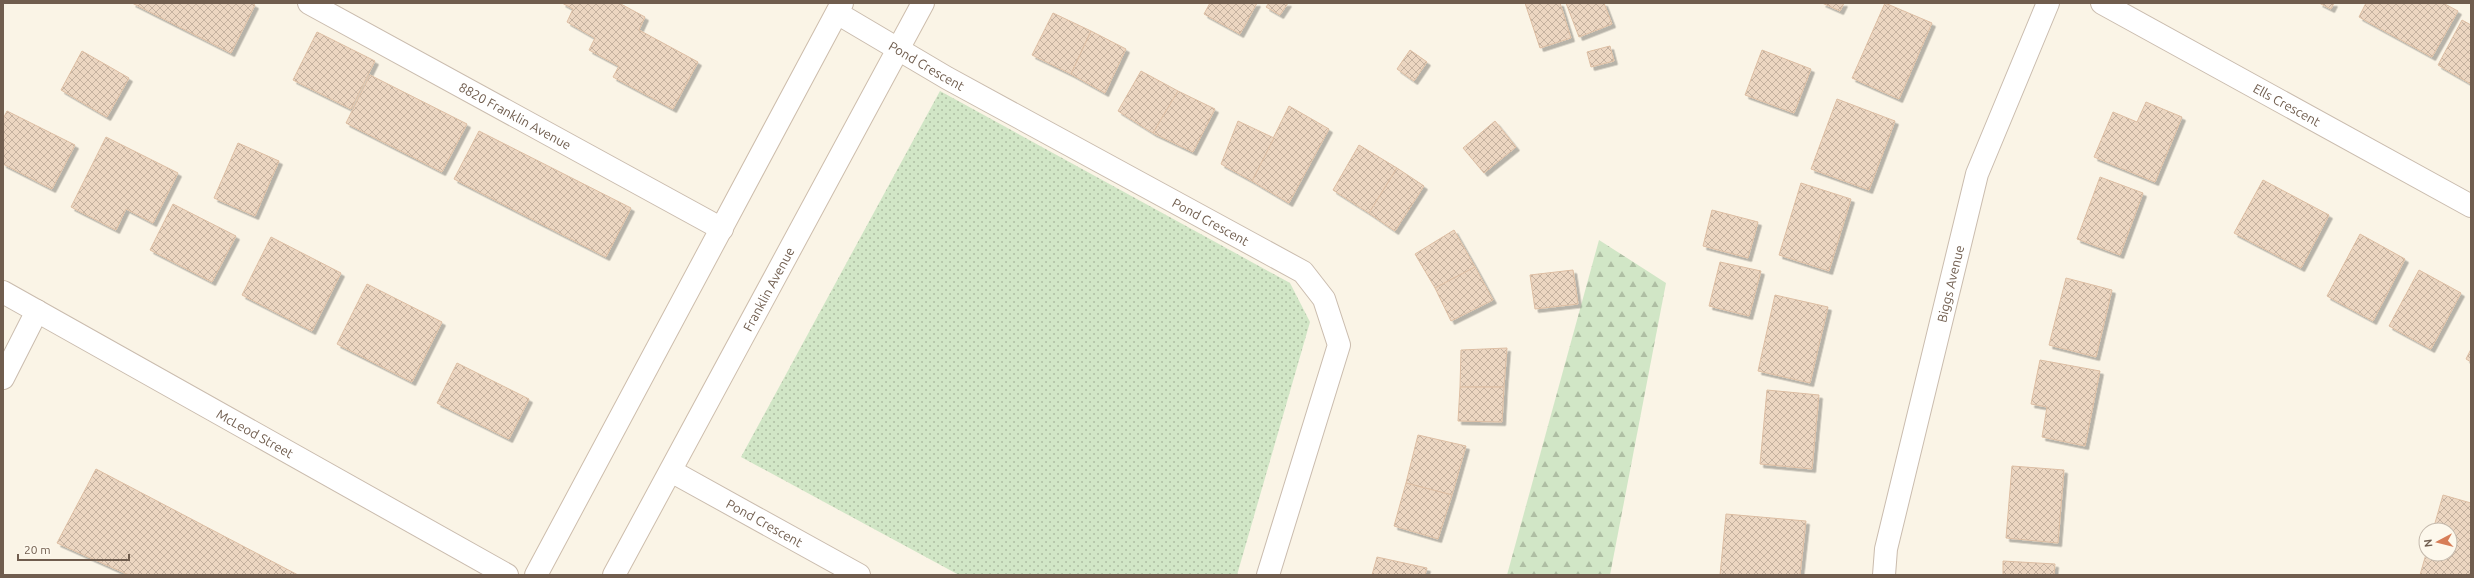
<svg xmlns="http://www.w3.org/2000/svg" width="2474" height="578" viewBox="0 0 2474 578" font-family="Ubuntu,sans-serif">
	<defs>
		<pattern id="grass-dots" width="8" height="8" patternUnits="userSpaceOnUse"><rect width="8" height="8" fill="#d1e6c6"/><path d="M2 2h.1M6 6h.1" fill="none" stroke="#aebea3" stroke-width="1.8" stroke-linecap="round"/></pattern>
		<pattern id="forest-firs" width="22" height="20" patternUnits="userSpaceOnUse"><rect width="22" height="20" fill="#d1e6c6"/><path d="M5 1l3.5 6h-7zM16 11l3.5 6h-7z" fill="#aebea3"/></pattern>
		<pattern id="building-cross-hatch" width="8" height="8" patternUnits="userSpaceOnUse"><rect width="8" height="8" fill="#ecd6c1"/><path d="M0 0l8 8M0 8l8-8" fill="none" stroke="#c4b19f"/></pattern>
		<filter id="shadow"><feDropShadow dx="3.5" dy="3.5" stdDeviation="0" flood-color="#0004"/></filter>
	</defs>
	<rect width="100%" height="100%" fill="#faf4e6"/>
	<polygon fill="url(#grass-dots)" points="940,91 1290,283 1310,322 1237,575 959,575 741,457"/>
	<polygon fill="url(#forest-firs)" points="1599,240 1666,283 1610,575 1507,575"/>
	<g fill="url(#building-cross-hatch)" stroke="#ddbea3" filter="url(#shadow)">
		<polygon points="132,3 251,3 255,5 231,53"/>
		<polygon points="562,3 619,3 645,17 639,30 698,62 673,109 613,77 619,66 589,50 595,38 567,22 573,9"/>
		<polygon points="1210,3 1257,3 1240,34 1204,14"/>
		<polygon points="1269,3 1288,3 1280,15 1266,7"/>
		<polygon points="1525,3 1560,3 1571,38 1540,48"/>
		<polygon points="1566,3 1604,3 1612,24 1579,37"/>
		<polygon points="1822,3 1844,3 1840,11"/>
		<polygon points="1885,3 1932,23 1899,99 1852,78"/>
		<polygon points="2319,3 2334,3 2331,9"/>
		<polygon points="2366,3 2443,3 2458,11 2432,57 2359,17"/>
		<polygon points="1053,13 1091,31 1071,74 1032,55"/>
		<polygon points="2462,20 2471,25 2471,84 2438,65"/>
		<polygon points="1091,31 1126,49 1105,93 1071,74"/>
		<polygon points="317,32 375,61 351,109 293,80"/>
		<polygon points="1610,46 1614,61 1591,67 1587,52"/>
		<polygon points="1410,50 1427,62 1414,81 1397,69"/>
		<polygon points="1762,50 1811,69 1794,113 1745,95"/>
		<polygon points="82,51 129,78 107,117 61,90"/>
		<polygon points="1141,71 1178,91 1153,133 1118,111"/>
		<polygon points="370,75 467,124 442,172 346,123"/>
		<polygon points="1178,91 1215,109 1193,152 1153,133"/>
		<polygon points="1837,99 1895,121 1869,190 1811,169"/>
		<polygon points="2146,102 2182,117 2155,182 2094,157 2113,112 2137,122"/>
		<polygon points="1289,106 1329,129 1289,203 1252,181"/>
		<polygon points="7,111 75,145 52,189 3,164 3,119"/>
		<polygon points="1238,121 1274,138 1252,181 1221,164"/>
		<polygon points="1495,121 1516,147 1484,173 1463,148"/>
		<polygon points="479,131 631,208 606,257 454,179"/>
		<polygon points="106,137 178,173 153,223 126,209 116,230 71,207"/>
		<polygon points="238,143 279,161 255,216 214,198"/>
		<polygon points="1359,145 1397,168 1369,213 1333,190"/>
		<polygon points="1397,168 1424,186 1395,231 1369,213"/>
		<polygon points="2100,177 2143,193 2120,255 2077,239"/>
		<polygon points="2263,180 2329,215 2301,268 2234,233"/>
		<polygon points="1801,183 1851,199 1829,271 1779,255"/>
		<polygon points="173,204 236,236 212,282 150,250"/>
		<polygon points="1712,210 1758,222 1748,258 1703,246"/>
		<polygon points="1454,230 1475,267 1435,288 1415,254"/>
		<polygon points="2360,234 2405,259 2373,321 2327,296"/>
		<polygon points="271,237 341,273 312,331 242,295"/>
		<polygon points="1720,262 1761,271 1749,316 1709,306"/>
		<polygon points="1475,267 1493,300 1451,321 1435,288"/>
		<polygon points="1573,270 1578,304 1535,309 1530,275"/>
		<polygon points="2419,270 2461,293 2431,349 2389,326"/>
		<polygon points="2066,278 2112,290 2096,357 2049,345"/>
		<polygon points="367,284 442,322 412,382 337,344"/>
		<polygon points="1775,295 1828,307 1810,383 1758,371"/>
		<polygon points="1507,348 1504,387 1460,387 1461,350"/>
		<polygon points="2471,349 2471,362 2466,359"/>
		<polygon points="2040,360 2100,371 2085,446 2042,437 2047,407 2031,404"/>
		<polygon points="457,363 529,399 509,439 437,403"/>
		<polygon points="1460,387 1504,387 1502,422 1458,421"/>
		<polygon points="1767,390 1819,395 1812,469 1760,464"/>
		<polygon points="1418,435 1466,446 1452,495 1406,483"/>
		<polygon points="2012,466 2064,470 2058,543 2006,538"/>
		<polygon points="96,469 298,575 129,575 57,543"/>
		<polygon points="1406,483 1452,495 1438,539 1394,526"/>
		<polygon points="2443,495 2471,503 2471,575 2420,575 2426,554 2450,554 2450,530 2433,530"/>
		<polygon points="1726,514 1806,521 1800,575 1720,575"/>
		<polygon points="1377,557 1427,568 1425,575 1372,575"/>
		<polygon points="2003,561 2055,564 2054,575 2003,575"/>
	</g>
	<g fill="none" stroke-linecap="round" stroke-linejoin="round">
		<defs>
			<g id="minor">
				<path id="s1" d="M309,3L722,229"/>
				<path id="s2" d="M2102,3L2471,206"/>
				<path id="s3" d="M837,13L947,78L1303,272L1324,299L1339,345L1268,575"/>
				<path id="s4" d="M3,292L507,575"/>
				<polyline points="3,378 37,311"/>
				<path id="s5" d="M671,471L859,575"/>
				<path id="s6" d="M1884,575L1886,549L1977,174L2048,3"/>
			</g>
			<g id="secondary">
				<polyline points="536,575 842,3"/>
				<path id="s7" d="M614,575L923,3"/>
			</g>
		</defs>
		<use href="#minor" stroke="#cabcae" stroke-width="24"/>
		<use href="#secondary" stroke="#cdbdac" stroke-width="24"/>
		<use href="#minor" stroke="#fff" stroke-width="22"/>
		<use href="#secondary" stroke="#fff" stroke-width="22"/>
	</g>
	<g text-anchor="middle" stroke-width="3.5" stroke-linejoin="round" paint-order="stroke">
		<g font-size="13" fill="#705d4e" stroke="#fdf8ec">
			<text dy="5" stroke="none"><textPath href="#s3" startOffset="104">Pond Crescent</textPath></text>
			<text dy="5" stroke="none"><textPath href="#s2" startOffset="211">Ells Crescent</textPath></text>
			<text dy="5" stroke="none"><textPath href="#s1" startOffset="235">8820 Franklin Avenue</textPath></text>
			<text dy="5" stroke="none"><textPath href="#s3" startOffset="428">Pond Crescent</textPath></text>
			<text dy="5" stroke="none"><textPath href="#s6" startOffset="299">Biggs Avenue</textPath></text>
			<text dy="5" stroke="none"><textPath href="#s7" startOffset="325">Franklin Avenue</textPath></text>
			<text dy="5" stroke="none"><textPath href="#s4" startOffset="289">McLeod Street</textPath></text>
			<text dy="5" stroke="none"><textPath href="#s5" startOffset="107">Pond Crescent</textPath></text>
		</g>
	</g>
	<rect width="2474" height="578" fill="none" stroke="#705d4e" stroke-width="8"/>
	<g transform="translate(2438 542) rotate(263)"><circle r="19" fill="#fdf8ec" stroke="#c5baad"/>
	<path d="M0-3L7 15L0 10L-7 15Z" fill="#d77e58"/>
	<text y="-6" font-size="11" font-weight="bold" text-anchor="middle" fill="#705d4e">N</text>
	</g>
	<path d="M18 554v6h111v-6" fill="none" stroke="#705d4e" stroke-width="2"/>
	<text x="24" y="554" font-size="12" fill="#705d4e" stroke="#fdf8ec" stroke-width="3" paint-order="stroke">20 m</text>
</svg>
